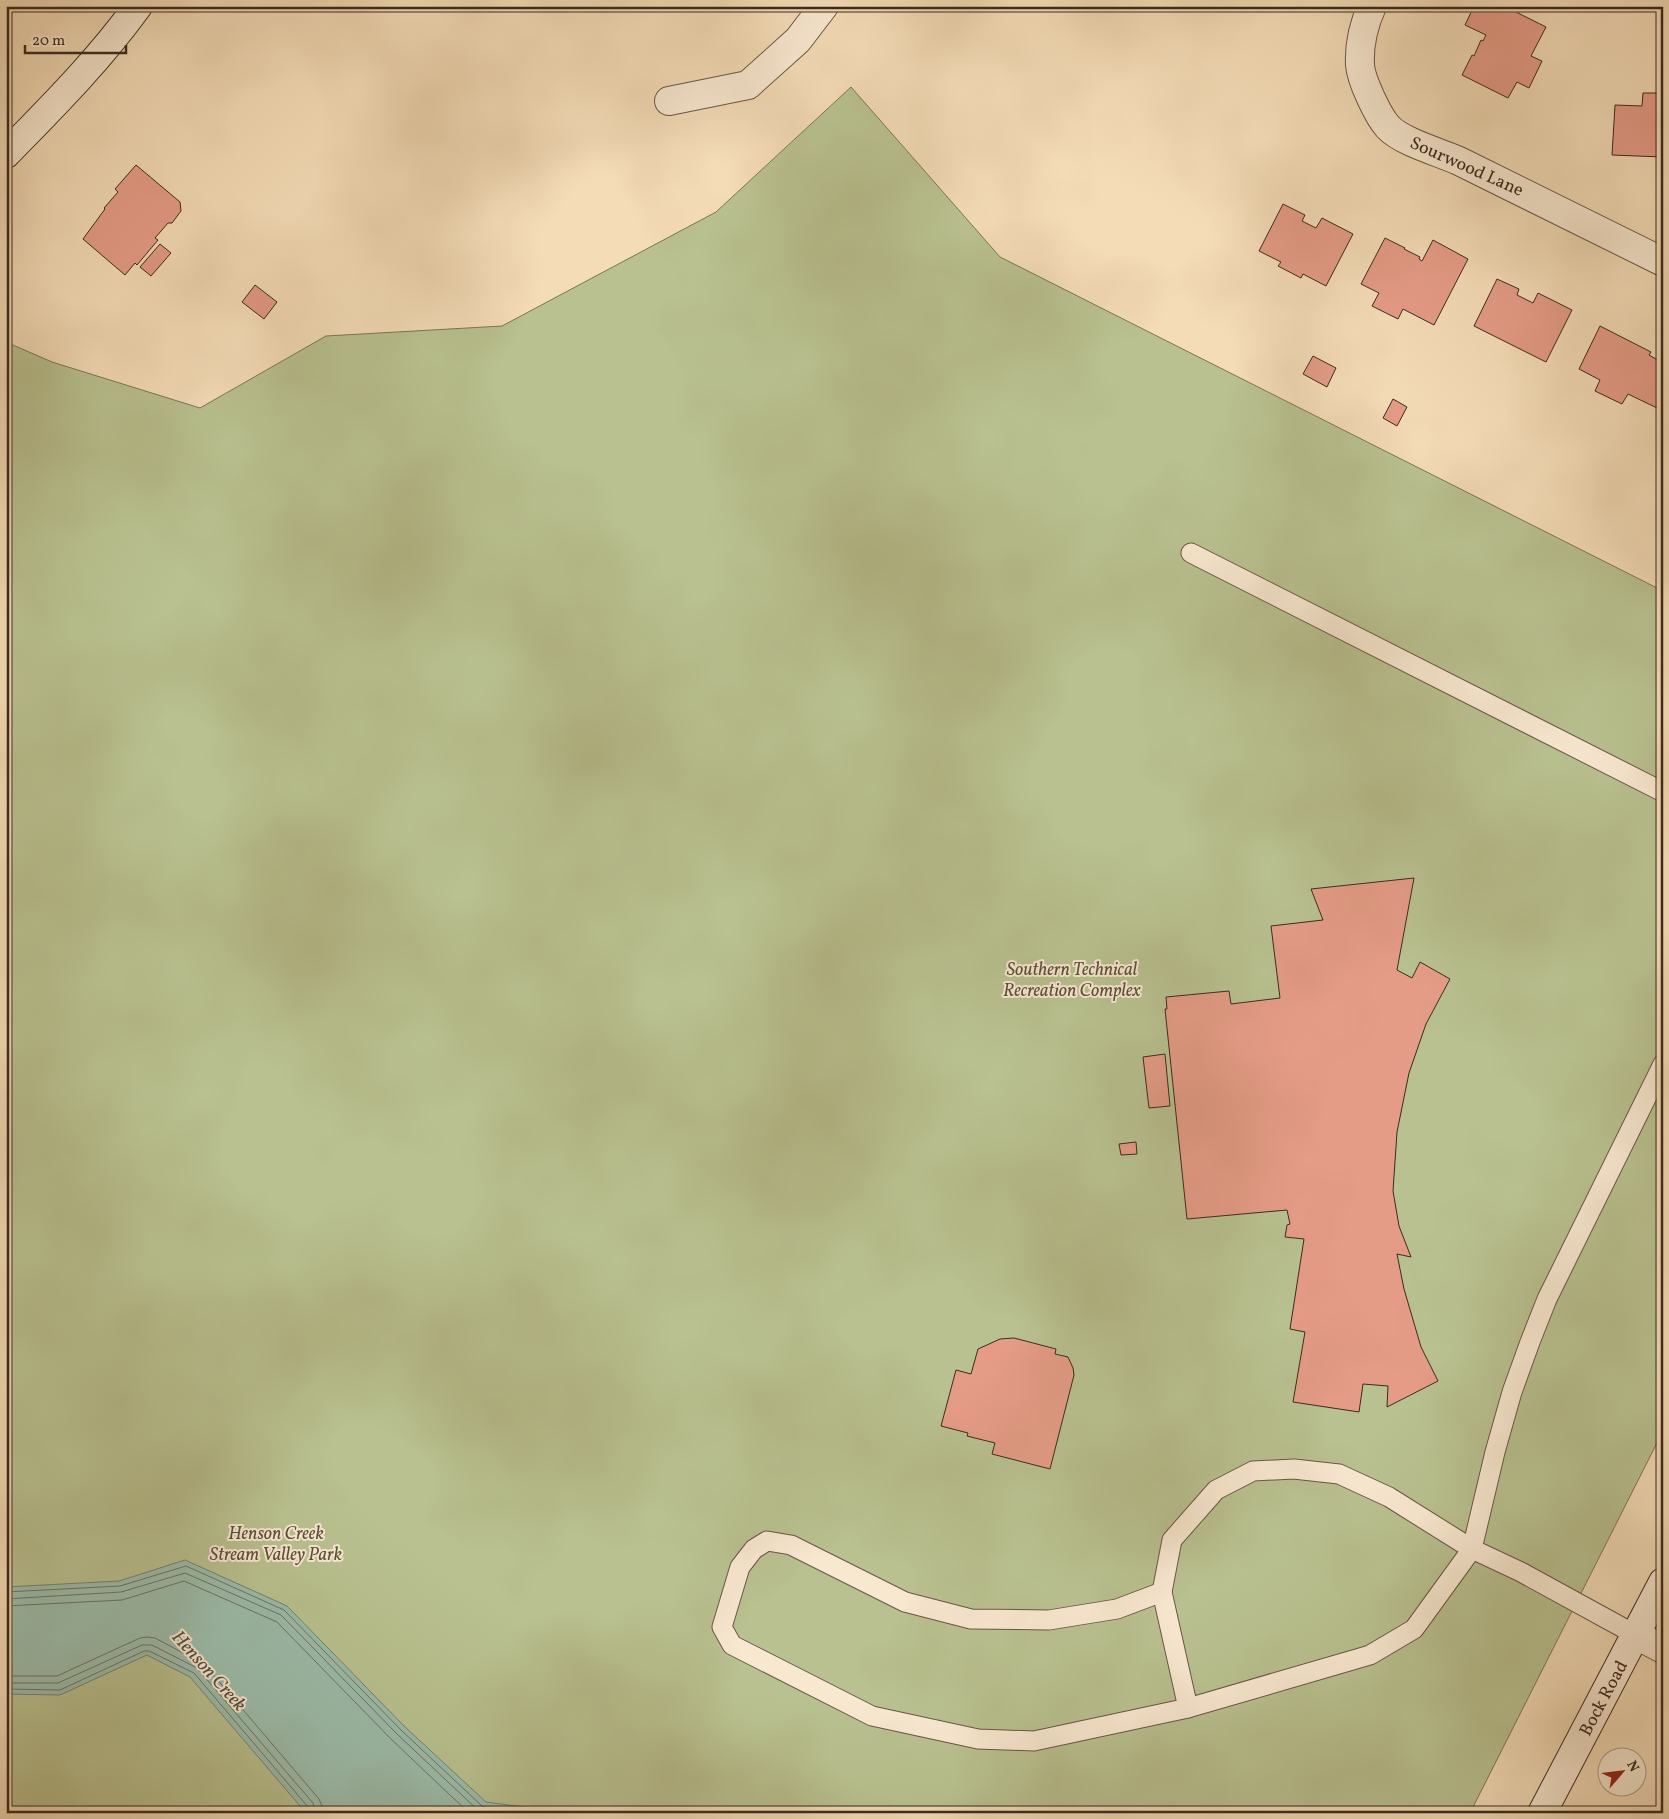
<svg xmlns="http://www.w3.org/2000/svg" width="1669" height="1819" viewBox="0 0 1669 1819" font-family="Vollkorn,serif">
	<rect width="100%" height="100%" fill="#f4dcb7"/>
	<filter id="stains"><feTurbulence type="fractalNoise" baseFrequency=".004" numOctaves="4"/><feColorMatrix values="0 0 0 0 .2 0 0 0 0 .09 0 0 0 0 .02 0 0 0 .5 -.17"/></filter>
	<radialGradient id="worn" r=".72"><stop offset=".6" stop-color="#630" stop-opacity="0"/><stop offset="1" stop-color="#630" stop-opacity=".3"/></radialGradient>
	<polygon fill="#b9c190" stroke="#7a7658" points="851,87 1000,257 1663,591 1663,1431 1470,1813 6,1813 6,342 52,362 200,408 326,336 502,326 716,212"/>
	<polygon fill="#9cbcaa" stroke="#758272" points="185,1560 287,1606 404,1726 486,1802 570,1813 306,1813 190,1677 147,1655 60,1695 6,1694 6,1587 119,1581"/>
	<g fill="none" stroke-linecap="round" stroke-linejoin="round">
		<g stroke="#6c7464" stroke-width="1">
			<polyline points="6,1592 120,1586 186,1566 284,1610 401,1730 482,1806 529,1813"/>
			<polyline points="6,1599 121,1592 185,1573 281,1615 397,1734 481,1813"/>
			<polyline points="6,1606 122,1600 184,1581 277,1622 391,1739 469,1813"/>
			<polyline points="6,1676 57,1676 140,1638 147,1637 155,1638 204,1664 319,1799 322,1806 323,1813"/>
			<polyline points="6,1683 58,1683 142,1645 152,1645 197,1668 313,1803 315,1813"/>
			<polyline points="6,1689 60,1690 144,1651 149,1651 194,1673 308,1807 309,1813"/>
		</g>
	</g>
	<g fill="#e59c87" stroke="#3b2b1f">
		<polygon points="1474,6 1504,6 1546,27 1531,56 1542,61 1529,88 1517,82 1508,98 1462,75 1472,55 1474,56 1481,40 1483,41 1486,35 1465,25"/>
		<polygon points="1643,93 1663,93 1663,157 1612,155 1615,105 1642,106"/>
		<polygon points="136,165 180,202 181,211 172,223 168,223 155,238 158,240 137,265 135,263 125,275 83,239 105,209 104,208 118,192 115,189"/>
		<polygon points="1283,204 1305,215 1302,221 1316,228 1322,218 1353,234 1326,286 1303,274 1301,278 1278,266 1281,262 1259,251"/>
		<polygon points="1385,238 1405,248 1404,249 1420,257 1419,259 1422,261 1433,240 1468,259 1434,325 1403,309 1398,319 1372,306 1379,293 1361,284"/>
		<polygon points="160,244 171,253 151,276 140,267"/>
		<polygon points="1497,279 1519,289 1517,295 1533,303 1538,293 1572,310 1546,362 1474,326"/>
		<polygon points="255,285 277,302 264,319 242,302"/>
		<polygon points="1600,326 1651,352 1649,355 1663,363 1663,396 1657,408 1628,394 1622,404 1595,391 1600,380 1579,369"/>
		<polygon points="1313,356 1336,368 1327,387 1303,374"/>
		<polygon points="1393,399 1407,407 1397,426 1383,418"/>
		<polygon points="1414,878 1397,970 1412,978 1420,962 1450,979 1426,1024 1409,1073 1397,1132 1393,1191 1399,1226 1411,1257 1397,1254 1404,1289 1421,1347 1438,1381 1387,1407 1388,1386 1363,1384 1359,1412 1293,1402 1305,1332 1290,1329 1304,1239 1285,1237 1287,1225 1290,1224 1287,1210 1187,1219 1165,1009 1167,1009 1166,997 1229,991 1231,1004 1280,998 1271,926 1323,920 1311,889"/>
		<polygon points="1165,1054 1170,1106 1149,1108 1143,1057"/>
		<polygon points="1136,1142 1137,1154 1121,1155 1119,1144"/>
		<polygon points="1014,1338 1056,1349 1055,1354 1068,1357 1073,1368 1074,1375 1050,1469 992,1454 995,1443 967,1436 968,1433 941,1426 956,1370 971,1374 978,1349 1000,1339"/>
	</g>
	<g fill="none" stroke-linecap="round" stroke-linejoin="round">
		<defs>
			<g id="lane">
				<polyline points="1191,553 1663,792"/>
				<polygon points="1294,1469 1339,1474 1389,1497 1472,1549 1414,1629 1370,1655 1188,1708 1162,1592 1172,1540 1216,1490 1253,1471"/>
				<polyline points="1162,1592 1117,1609 1049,1620 971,1619 905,1602 791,1545 767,1541 754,1549 740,1567 722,1627 732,1645 872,1716 978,1739 1034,1741 1188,1708"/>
				<polyline points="1636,1635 1521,1572 1472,1549 1495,1452 1512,1392 1530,1342 1547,1299 1663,1064"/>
			</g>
			<g id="street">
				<path d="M1372,6C1364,24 1359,46 1360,65C1361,80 1378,116 1388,127C1402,142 1439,152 1459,161C1527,194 1595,228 1663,262"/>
				<polyline points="669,101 748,85 798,40 824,6"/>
				<polyline points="1636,1635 1663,1649"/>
			</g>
			<g id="secondary">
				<path d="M6,154C52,107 99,60 138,6"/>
				<polyline points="1542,1813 1663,1582"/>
			</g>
		</defs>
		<use href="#lane" stroke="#695745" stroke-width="21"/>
		<use href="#street" stroke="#695745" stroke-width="30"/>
		<use href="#secondary" stroke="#3b2b1f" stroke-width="30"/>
		<use href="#lane" stroke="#f8e8d0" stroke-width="19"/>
		<use href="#street" stroke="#f8e8d0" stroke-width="28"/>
		<use href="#secondary" stroke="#f8e8d0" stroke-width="28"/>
	</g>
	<g text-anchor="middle" stroke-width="4" stroke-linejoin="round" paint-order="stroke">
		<g font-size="18" fill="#3b2b1f" stroke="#f8e8d0">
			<text transform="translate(1467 166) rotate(24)" y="6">Sourwood Lane</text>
			<text transform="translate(1603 1698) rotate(-62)" y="6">Bock Road</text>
		</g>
		<g font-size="18" font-style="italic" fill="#5a503b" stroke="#f8e8d0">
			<text x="1072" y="975">Southern Technical<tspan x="1072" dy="21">Recreation Complex</tspan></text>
			<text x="276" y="1539">Henson Creek<tspan x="276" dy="21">Stream Valley Park</tspan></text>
		</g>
		<g font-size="19" font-style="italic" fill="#534f42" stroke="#f8e8d0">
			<text transform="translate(210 1670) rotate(48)" y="7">Henson Creek</text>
		</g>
	</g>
	<rect width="1669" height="1819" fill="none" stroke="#f4dcb7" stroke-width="25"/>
	<rect x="8" y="8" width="1654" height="1804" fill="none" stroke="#3b2b1f" stroke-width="2.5"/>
	<rect x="12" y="12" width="1644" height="1794" fill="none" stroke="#3b2b1f"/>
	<g transform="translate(1622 1772) rotate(62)"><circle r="24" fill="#f8e8d0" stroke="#ac9c89"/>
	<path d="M0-4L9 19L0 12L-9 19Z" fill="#8f2418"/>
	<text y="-8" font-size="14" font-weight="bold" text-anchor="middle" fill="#3b2b1f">N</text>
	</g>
	<path d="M25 45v8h101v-8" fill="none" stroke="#3b2b1f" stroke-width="2.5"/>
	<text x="32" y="45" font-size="15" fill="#3b2b1f" stroke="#f8e8d0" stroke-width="4" paint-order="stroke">20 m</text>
	<rect width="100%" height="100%" filter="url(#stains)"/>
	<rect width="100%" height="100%" fill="url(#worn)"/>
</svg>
